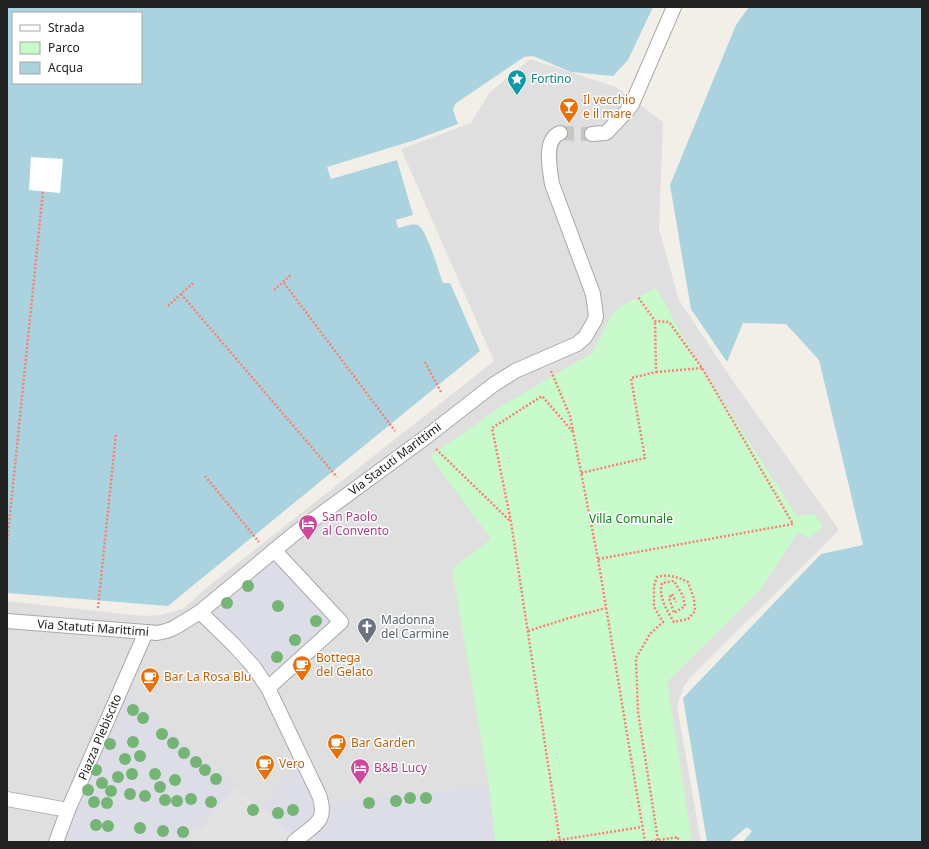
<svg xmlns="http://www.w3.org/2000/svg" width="929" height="849" viewBox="0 0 929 849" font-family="'Noto Sans',sans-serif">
	<rect width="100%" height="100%" fill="#f2efe9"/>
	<polygon fill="#e0dfdf" points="530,59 616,87 663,122 659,229 679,300 731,378 839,530 690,678 684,686 677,706 701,842 7,842 7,601 143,616 160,615 183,609 205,589 494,361 401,149 471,123 489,93"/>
	<polygon fill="#c8facc" points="656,288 697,361 797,516 814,514 823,526 810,538 798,532 761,589 667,682 692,842 495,842 489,786 452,569 491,539 430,456 502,406 592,353 611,316 619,307"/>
	<polygon fill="#e2e2e2" points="235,786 297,839 294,842 190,842 190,831 200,830"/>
	<g fill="#dddde8">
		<polygon points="274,550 341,622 268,688 200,612"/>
		<polygon points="120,689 235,786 200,830 190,831 190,842 56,842"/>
		<polygon points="302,759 322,803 489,786 495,842 294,842 297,839 261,808"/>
	</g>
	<g fill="#aad3df" fill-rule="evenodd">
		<path d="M7,7H653L628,60L613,76L571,72L533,56L524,57L455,104L453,110L458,124L415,140L327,167L331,179L397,160L413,215L396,220L398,228C404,227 413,222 419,226C427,231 439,272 443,283H450L480,351L168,606L7,593ZM13,13H141V83H13Z"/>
		<polygon points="749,7 922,7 922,842 743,842 752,831 747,827 730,841 707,842 683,698 821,554 863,545 819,360 786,324 743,323 727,362 691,309 670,185 736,25"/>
	</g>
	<polygon fill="#fff" points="31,157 63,159 60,193 29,190"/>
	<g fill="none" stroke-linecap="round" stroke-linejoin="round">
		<polyline stroke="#c8c6c1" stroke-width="14" stroke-dasharray="14 7" stroke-linecap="butt" points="560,133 592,134"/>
		<defs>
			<g id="street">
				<polyline points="592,134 605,133 607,132 626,112 632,104 674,7"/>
				<path d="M200,612L234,645L253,666L268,688L319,795C329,824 312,825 294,842"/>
				<path d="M7,621L146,632L157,633L166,631L174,628L200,612L294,534L426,437L493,385L515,371L577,344L585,337L595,320L596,316L593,294L552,184C550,170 543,139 560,133"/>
				<polyline points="268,688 341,622 274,550"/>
				<polyline points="7,799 68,810"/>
				<polyline points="56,842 68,810 146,632"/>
			</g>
		</defs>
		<use href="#street" stroke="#a9a9a9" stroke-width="16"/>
		<g stroke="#fa8072" stroke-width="2.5" stroke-dasharray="2 2" stroke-linecap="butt">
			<polyline points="284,283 395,431"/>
			<polyline points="274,290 292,274"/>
			<polyline points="181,294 337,477"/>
			<polyline points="168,306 194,282"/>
			<polyline points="425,362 441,392"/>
			<polyline points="551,371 570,416 598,559 645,842"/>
			<polyline points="656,372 702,368"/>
			<polyline points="436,449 510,521"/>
			<polyline points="581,473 645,458 631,378 656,372 655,321"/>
			<polyline points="205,476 259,542"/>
			<polyline points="7,544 43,191"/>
			<polyline points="598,559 793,524 702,368 669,322 655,321 638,297"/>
			<polyline points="98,608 116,433"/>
			<polyline points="528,631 569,618 606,608"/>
			<path d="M658,840L638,712L636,658L650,634L663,622L654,607V586L657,577C668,574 678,577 688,582L694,599L695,611L688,619L674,622C667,611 658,596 662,583L674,581L683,596L685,606L674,613L669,598L672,594L676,602"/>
			<polyline points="547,842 642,827"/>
			<polyline points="560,842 511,522 492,428 542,396 573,432"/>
			<polyline points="647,842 678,837 678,842"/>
		</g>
		<use href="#street" stroke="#fff" stroke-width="14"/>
	</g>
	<g fill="#74b475">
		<circle cx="248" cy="586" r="6"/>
		<circle cx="227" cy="603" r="6"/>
		<circle cx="278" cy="606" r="6"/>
		<circle cx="316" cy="621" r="6"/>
		<circle cx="295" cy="640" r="6"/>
		<circle cx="277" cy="657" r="6"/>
		<circle cx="133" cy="710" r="6"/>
		<circle cx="143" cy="718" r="6"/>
		<circle cx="162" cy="734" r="6"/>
		<circle cx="133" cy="742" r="6"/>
		<circle cx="173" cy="743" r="6"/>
		<circle cx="110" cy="744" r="6"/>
		<circle cx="184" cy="753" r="6"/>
		<circle cx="140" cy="756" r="6"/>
		<circle cx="125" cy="759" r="6"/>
		<circle cx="196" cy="762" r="6"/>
		<circle cx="96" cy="770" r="6"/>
		<circle cx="205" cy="770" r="6"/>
		<circle cx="132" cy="774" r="6"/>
		<circle cx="155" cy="774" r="6"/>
		<circle cx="118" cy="777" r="6"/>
		<circle cx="216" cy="779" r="6"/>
		<circle cx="175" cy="780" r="6"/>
		<circle cx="102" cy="783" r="6"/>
		<circle cx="160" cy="787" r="6"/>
		<circle cx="88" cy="790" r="6"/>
		<circle cx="111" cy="791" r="6"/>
		<circle cx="130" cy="794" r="6"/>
		<circle cx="145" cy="796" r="6"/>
		<circle cx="410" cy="798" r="6"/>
		<circle cx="426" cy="798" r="6"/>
		<circle cx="191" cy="799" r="6"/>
		<circle cx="165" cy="800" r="6"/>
		<circle cx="177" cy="801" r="6"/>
		<circle cx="396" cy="801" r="6"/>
		<circle cx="94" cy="802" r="6"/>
		<circle cx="211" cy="802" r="6"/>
		<circle cx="107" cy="803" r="6"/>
		<circle cx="369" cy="803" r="6"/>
		<circle cx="253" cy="810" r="6"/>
		<circle cx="293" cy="810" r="6"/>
		<circle cx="278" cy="813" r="6"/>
		<circle cx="96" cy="825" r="6"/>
		<circle cx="108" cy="826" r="6"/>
		<circle cx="140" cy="828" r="6"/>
		<circle cx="163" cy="831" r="6"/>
		<circle cx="183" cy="832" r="6"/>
	</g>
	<defs>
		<symbol id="sight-pin" viewBox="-11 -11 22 30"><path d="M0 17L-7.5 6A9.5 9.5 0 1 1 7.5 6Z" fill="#0f9aa8" stroke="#fff"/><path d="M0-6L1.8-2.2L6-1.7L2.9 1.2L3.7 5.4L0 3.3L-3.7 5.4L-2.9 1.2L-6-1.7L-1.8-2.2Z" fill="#fff"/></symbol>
		<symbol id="bar-pin" viewBox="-11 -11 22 30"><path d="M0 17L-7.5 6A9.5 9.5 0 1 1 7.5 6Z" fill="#e8710a" stroke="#fff"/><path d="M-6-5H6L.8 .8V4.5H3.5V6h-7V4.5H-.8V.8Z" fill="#fff"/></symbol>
		<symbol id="hotel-pin" viewBox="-11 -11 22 30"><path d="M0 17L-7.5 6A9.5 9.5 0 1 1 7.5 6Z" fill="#d1479c" stroke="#fff"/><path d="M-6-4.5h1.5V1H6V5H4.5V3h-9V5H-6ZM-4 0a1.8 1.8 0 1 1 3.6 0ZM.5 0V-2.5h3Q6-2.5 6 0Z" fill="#fff"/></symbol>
		<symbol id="church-pin" viewBox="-11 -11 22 30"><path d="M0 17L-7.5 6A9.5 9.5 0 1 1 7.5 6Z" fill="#6b7280" stroke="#fff"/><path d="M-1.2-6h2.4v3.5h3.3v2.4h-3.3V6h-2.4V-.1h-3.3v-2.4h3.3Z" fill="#fff"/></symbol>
		<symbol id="cafe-pin" viewBox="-11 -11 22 30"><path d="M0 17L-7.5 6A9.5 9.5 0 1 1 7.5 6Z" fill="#e8710a" stroke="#fff"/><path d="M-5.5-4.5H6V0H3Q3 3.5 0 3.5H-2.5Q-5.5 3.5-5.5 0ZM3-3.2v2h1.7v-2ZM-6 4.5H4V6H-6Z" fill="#fff"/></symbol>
	</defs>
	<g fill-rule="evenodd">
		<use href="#sight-pin" x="506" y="68" width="22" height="30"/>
		<use href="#bar-pin" x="558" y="96" width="22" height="30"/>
		<use href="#hotel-pin" x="297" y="513" width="22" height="30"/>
		<use href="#church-pin" x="356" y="616" width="22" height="30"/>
		<use href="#cafe-pin" x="291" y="654" width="22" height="30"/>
		<use href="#cafe-pin" x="139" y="666" width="22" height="30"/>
		<use href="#cafe-pin" x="326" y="732" width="22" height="30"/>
		<use href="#cafe-pin" x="254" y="753" width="22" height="30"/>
		<use href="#hotel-pin" x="349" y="757" width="22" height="30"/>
	</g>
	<g text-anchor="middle" stroke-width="3" stroke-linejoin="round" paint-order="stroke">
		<g font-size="12" fill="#0d838f" stroke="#fff" text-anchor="start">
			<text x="531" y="83">Fortino</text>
		</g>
		<g font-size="12" fill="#c56008" stroke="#fff" text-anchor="start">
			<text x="583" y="104">Il vecchio<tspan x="583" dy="14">e il mare</tspan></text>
			<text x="316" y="662">Bottega<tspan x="316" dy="14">del Gelato</tspan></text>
			<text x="164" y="681">Bar La Rosa Blu</text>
			<text x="351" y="747">Bar Garden</text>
			<text x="279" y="768">Vero</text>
		</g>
		<g font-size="12" fill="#222" stroke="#fff">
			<text transform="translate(395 459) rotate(-37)" y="4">Via Statuti Marittimi</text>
			<text transform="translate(93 628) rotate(4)" y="4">Via Statuti Marittimi</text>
			<text transform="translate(100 737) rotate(-67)" y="4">Piazza Plebiscito</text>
		</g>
		<g font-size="12" fill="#b23c85" stroke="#fff" text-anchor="start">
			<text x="322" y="521">San Paolo<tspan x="322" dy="14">al Convento</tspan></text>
			<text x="374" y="772">B&amp;B Lucy</text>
		</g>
		<g font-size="12" fill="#0c8416" stroke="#fff">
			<text x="631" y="523">Villa Comunale</text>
		</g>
		<g font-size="12" fill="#5b616d" stroke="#fff" text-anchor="start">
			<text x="381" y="624">Madonna<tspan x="381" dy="14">del Carmine</tspan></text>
		</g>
	</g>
	<rect width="929" height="849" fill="none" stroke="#222222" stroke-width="16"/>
	<rect x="12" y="12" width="130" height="72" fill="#ffffff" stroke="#a7a7a7"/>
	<rect x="20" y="25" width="20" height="6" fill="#ffffff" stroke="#a7a7a7"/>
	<text x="48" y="32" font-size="12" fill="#222222">Strada</text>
	<rect x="20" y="42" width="20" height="12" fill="#c8facc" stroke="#a7a7a7"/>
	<text x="48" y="52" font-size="12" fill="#222222">Parco</text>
	<rect x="20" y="62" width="20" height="12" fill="#aad3df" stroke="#a7a7a7"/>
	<text x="48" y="72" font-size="12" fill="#222222">Acqua</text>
</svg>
